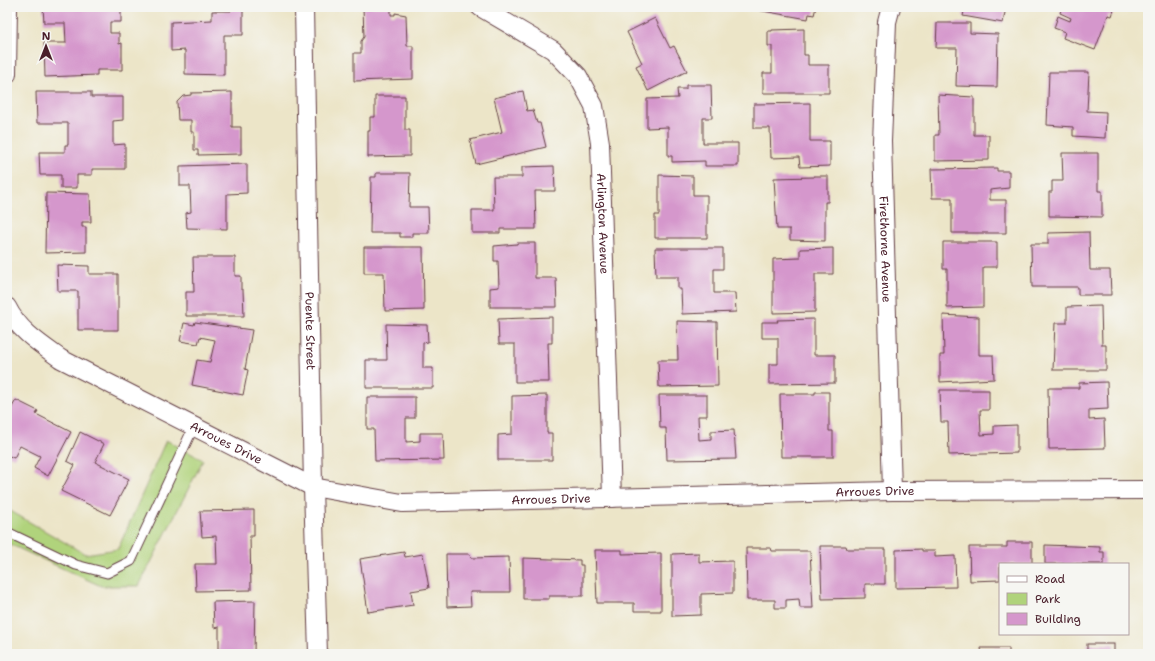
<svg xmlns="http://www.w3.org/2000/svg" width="1155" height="661" viewBox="0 0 1155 661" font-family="'Shantell Sans',sans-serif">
	<rect width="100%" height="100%" fill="#f6f6f2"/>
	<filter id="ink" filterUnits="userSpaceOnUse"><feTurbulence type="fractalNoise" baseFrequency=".025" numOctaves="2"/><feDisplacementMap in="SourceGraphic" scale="8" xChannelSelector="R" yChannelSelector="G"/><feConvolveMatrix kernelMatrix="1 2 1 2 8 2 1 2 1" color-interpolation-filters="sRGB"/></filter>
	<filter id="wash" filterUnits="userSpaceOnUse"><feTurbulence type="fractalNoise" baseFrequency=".012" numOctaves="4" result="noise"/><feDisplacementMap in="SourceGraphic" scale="16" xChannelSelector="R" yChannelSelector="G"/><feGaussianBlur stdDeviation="0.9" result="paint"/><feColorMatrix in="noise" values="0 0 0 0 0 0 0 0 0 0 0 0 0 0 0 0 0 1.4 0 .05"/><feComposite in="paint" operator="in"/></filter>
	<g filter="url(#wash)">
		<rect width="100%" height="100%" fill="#ece5c8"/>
		<polygon fill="#b0d37b" stroke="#7d7953" points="166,440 203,460 139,586 101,586 7,543 7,509 85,554 118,549"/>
		<g id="blocks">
			<g fill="#d597cc">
				<polygon points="43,7 121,7 121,22 110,22 110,33 119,33 119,44 122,43 122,70 97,70 97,75 45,77 44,43 66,43 65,23 44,23"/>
				<polygon points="363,7 391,7 391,15 395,15 395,13 406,15 407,46 413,46 413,79 354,81 354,53 361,53 361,41 364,37"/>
				<polygon points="758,7 816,7 814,15 809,14 808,19 757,10"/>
				<polygon points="965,7 1006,7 1003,23 963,16"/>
				<polygon points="1062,7 1115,7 1112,16 1108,15 1095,50 1063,38 1065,32 1054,28 1058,16 1070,21 1071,18 1060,13"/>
				<polygon points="231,9 243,9 243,35 224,35 224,75 185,74 185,50 171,51 171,22 212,20 212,11 231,11"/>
				<polygon points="655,18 670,48 674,46 687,71 648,91 636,66 642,63 627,32"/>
				<polygon points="937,23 970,23 970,33 998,34 997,87 956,86 957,48 936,48"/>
				<polygon points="804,29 804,55 808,55 808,65 829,65 829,93 763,93 763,73 772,73 772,46 768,46 768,31 772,31 772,30"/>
				<polygon points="1049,72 1089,72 1087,111 1106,112 1105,138 1073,136 1073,127 1047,125"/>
				<polygon points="686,85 711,85 712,118 703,118 703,143 738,143 738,166 705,166 705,161 672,162 672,156 668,156 668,127 647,128 647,99 678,98 677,89 686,89"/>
				<polygon points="523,91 527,111 533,110 537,123 540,123 546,147 476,164 470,140 502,132 494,98"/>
				<polygon points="36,92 91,92 91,97 123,97 123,120 113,121 113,145 125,144 125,169 92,169 92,175 77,175 77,188 61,188 61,175 40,175 39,152 65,152 65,145 68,145 68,123 37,123"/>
				<polygon points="232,92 232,127 241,127 241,154 198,155 198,150 194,150 194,132 191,132 191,120 178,120 177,102 183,96 191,95 191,93"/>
				<polygon points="938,95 974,97 974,135 989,135 989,160 935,161 935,135 939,135"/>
				<polygon points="375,96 405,96 405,130 410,130 410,156 368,157 368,131 370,131 370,117 375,117"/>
				<polygon points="810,103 810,141 830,141 830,166 800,167 799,157 771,158 770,128 754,128 754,104"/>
				<polygon points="1062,153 1098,153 1098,191 1102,191 1102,217 1049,216 1049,192 1052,192 1052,181 1063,181"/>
				<polygon points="247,164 247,193 227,194 227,229 187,228 186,213 191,212 190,186 180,186 180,166"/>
				<polygon points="554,166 555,191 535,191 536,229 500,229 500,233 472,233 472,210 494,210 493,177 522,177 522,167"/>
				<polygon points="997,168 997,171 1009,171 1009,188 990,190 990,200 1006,200 1006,233 952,233 952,198 932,198 931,169"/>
				<polygon points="376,173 410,173 409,207 428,207 429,233 412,233 412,237 400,237 400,233 370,233 371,177 376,177"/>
				<polygon points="659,175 693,176 693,195 707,195 707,238 655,238 655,215 659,215"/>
				<polygon points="814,176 828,176 828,202 825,202 825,241 790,240 790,229 777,229 774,178 814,177"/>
				<polygon points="46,193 90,194 91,222 82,222 82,227 86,227 86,252 45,253"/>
				<polygon points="1089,232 1090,270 1110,270 1111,295 1078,295 1078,287 1032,287 1031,244 1048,244 1048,233"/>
				<polygon points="943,242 997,242 997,267 983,267 983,307 947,308 947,269 943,269"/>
				<polygon points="517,243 535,243 535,278 556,278 557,307 490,307 490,288 499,287 498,261 494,261 494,246 517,244"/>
				<polygon points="364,247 423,247 424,310 385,311 384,273 364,273"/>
				<polygon points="655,248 723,248 723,269 714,269 714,293 735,293 736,312 682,314 681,289 678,289 678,277 656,277"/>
				<polygon points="833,248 833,274 815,274 815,312 773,313 773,259 800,258 800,249"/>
				<polygon points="193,257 235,257 235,276 241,276 241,290 243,290 244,316 186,316 186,292 194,292"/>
				<polygon points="57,265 89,266 89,274 118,274 118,330 78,330 78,291 58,291"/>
				<polygon points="1101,306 1102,345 1106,345 1106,370 1053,370 1055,323 1067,323 1067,307"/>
				<polygon points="943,315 979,317 979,355 993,355 994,379 940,382 940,355 944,355"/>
				<polygon points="552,317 552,343 548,343 549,382 515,382 515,344 499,344 498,319"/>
				<polygon points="814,319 814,355 835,355 835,383 769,384 769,364 778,364 778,338 762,338 762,322 778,322 777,320"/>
				<polygon points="677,321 717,322 718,386 659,387 658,360 678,360"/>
				<polygon points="195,322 252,330 245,369 248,370 243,395 192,385 197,360 210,362 215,340 200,337 198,344 180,341 184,323 194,325"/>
				<polygon points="386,324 427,325 428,342 423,343 423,368 433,368 433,388 366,388 366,360 387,360"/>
				<polygon points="1107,382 1108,409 1089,410 1089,420 1104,419 1105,448 1049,449 1048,388 1079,388 1079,383"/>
				<polygon points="940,390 989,390 989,410 980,410 981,435 994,434 994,426 1017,425 1017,453 949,455 948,422 941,422"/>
				<polygon points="815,392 829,392 829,431 833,431 833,457 781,457 780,394 815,394"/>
				<polygon points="547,395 547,433 552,433 552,460 498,460 498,435 512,434 512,396"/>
				<polygon points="659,395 707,395 707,416 698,416 699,440 711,439 711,431 734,430 736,459 667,460 666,428 660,428"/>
				<polygon points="367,397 415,397 415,418 406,418 406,442 420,441 420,433 443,433 444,460 375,461 374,429 367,429"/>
				<polygon points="16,400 38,411 36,414 71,432 48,476 34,468 40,456 20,446 14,458 7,455 7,416"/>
				<polygon points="80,432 104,444 95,462 129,479 110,515 61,491 75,465 67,461"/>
				<polygon points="254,510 254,536 250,536 251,590 196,591 195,564 217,564 216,536 202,537 200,511"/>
				<polygon points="1007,542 1032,542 1032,564 1000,564 1000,580 970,581 969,547 1007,547"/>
				<polygon points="1045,545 1100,547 1100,552 1104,552 1104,564 1045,564"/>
				<polygon points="820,546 846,546 847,549 885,549 885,584 865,584 865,598 822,599"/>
				<polygon points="746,548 771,548 772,551 810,551 813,608 800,608 799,599 786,600 786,608 775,608 775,600 747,600"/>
				<polygon points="922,549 922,551 935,551 935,557 955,556 956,587 896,588 896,550"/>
				<polygon points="595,550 622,550 622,554 661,553 661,611 634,611 634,603 597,603"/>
				<polygon points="404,552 405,557 423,554 429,588 411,591 413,605 368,612 360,559"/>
				<polygon points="699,553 699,562 733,561 733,593 701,594 701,615 672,616 672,554"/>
				<polygon points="446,554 470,554 471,558 509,557 510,592 470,592 471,606 447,607"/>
				<polygon points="523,558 580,560 580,565 583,565 583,596 549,596 549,599 523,599"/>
				<polygon points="255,601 254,654 219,654 219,627 214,628 213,602"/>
				<rect x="1087" y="644" width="27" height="10"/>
				<polygon points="981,648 1009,648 1009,654 982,654"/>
			</g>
		</g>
	</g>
	<g filter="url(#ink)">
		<use href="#blocks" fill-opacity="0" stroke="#623d43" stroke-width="1"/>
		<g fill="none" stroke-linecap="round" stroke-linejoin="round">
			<defs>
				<polyline id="lane" points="7,532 76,565 107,573 131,561 194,426"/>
				<g id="street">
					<path id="s1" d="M304,7L313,487L318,654"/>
					<path id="s2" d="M480,7L553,50L578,76L594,106L600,143L612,498"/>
					<path id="s3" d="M891,7L887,22L882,141L892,491"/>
					<polyline points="7,74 8,7"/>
					<path id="s4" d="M7,307C18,330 40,344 61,359L313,487L402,503L892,491L1148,490"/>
				</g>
			</defs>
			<use href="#lane" stroke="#623d43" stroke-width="11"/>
			<use href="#street" stroke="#623d43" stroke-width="20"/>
			<use href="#lane" stroke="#fff" stroke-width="9"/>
			<use href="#street" stroke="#fff" stroke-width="18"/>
		</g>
	</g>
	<g text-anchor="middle" stroke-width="4" stroke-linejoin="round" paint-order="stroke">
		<g font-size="12" fill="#4a1f2b" stroke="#f6f6f2">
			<text dy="4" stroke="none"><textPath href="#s2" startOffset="273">Arlington Avenue</textPath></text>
			<text dy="4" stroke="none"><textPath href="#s3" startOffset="243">Firethorne Avenue</textPath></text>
			<text dy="4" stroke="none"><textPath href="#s1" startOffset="324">Puente Street</textPath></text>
			<text dy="4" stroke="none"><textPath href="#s4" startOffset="261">Arroues Drive</textPath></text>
			<text dy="4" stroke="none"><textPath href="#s4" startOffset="922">Arroues Drive</textPath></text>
			<text dy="4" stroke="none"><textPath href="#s4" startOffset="598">Arroues Drive</textPath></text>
		</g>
	</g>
	<rect width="1155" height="661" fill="none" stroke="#f6f6f2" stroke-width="24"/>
	<rect x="999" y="563" width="130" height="72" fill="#f6f6f2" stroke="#b1a0a2"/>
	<rect x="1007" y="576" width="20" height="6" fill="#ffffff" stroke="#b1a0a2"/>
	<text x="1035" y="583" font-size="12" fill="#4a1f2b">Road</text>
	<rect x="1007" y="593" width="20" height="12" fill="#b0d37b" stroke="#b1a0a2"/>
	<text x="1035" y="603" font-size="12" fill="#4a1f2b">Park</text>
	<rect x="1007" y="613" width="20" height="12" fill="#d597cc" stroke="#b1a0a2"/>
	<text x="1035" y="623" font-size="12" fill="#4a1f2b">Building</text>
	<g transform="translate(46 46)" stroke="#f6f6f2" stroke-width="3" paint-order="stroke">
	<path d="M0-3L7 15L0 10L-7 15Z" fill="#4a1f2b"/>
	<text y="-6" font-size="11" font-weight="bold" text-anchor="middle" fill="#4a1f2b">N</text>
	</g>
</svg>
